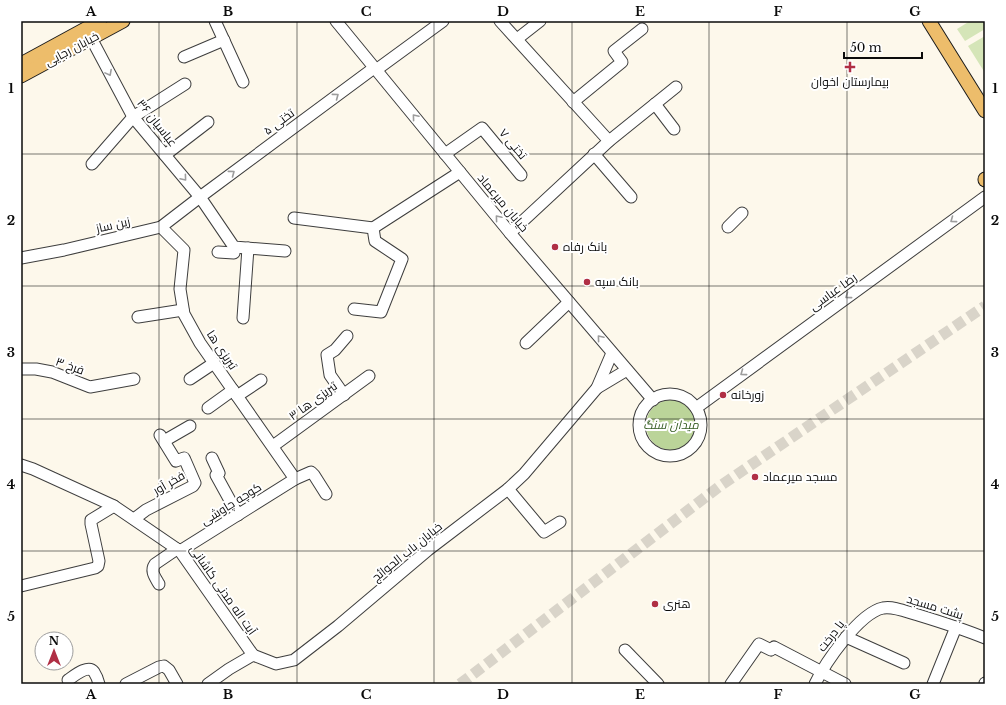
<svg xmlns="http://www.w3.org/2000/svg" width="1006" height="705" viewBox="0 0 1006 705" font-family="'Libre Baskerville',Cairo,serif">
	<rect width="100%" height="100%" fill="#fdf8eb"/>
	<g fill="#d5e5b8">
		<polygon points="970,21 985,21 985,29 965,41 957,29"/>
		<polygon points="985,36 985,73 968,46"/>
	</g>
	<circle fill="#bbd499" cx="671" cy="425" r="25"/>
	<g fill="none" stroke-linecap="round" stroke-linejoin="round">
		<polyline stroke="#d9d4c9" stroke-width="11" stroke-dasharray="11 5.5" stroke-linecap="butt" points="460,684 720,486 985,306"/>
		<defs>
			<g id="minor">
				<polyline points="215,21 243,82"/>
				<polyline points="336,21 510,233 653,400"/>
				<polyline points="500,21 609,141"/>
				<polyline points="91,38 133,117 200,197 234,247 285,251"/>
				<polyline points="517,39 540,21"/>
				<polyline points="184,57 224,40"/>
				<polyline points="376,70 443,21"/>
				<polyline points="573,102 622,62 614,51 642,29"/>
				<polyline points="655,104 674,129"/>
				<polyline points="445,154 482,128 521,175"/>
				<polyline points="594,154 631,197"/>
				<polyline points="165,155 208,122"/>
				<polyline points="92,164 133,117 185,84"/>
				<polyline points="294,218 373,228 460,172"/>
				<polyline points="161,227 184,250 180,289 184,314 200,343 295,479"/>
				<polyline points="728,227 742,213"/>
				<polyline points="510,233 609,141 676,87"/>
				<polyline points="218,252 234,253 234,247"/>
				<polyline points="21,258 64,250 161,227 200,197 374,68"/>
				<polyline points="354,309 381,312 402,259 375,241 373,228"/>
				<polyline points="138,317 183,310"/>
				<polyline points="243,318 248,248"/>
				<polyline points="526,343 569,302"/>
				<polyline points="21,369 36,369 52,372 90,387 134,379"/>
				<polyline points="190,379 214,363"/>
				<polyline points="597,388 627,370"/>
				<circle cx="670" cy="425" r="31"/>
				<polyline points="344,395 330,375 327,355 335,350 347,336"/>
				<polyline points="237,396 261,380"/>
				<polyline points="208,408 233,390"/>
				<polyline points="696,408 985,197"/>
				<polyline points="164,441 190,426"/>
				<polyline points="273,446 369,376"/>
				<polyline points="212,458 219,473 216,475 238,515"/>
				<polyline points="21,465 33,469 114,506 180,551 253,655"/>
				<polyline points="508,489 544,532 560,522"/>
				<polyline points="134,519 146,510 193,486 195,483 185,460 184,458 176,461 160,435"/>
				<polyline points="180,551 295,479 311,472 314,475 326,494"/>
				<path d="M159,584C155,577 150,571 155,564L177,549"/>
				<polyline points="21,586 95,568 98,566 99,561 91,524 91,520 114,506"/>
				<polyline points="846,637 904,663"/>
				<polyline points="625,650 658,684"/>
				<path d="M68,680C74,676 88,664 94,672C96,675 98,680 99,684"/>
				<polyline points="126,684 159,667 164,666 169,670 177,684"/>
				<polyline points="208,684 229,669 253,655 276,664 294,660 338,626 428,550 508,489 524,474 597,388 612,353"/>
				<polyline points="731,684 759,644 771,650 774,647 845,684"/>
				<path d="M815,684C825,663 859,613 883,608C894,606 907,612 918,615C941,622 963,629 985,638"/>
				<polyline points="933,684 956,627"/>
				<polyline points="985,684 985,683"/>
			</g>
			<g id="major">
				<polyline points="929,21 985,111"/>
				<polyline points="21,64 100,21"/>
				<polyline points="21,76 123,21"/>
				<polyline points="985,179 985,180"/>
			</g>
		</defs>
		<use href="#minor" stroke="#3e3e3e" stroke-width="13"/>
		<use href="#major" stroke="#1c1c1c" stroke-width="15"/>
		<use href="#minor" stroke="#fff" stroke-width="11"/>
		<use href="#major" stroke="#edbd6b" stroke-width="13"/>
	</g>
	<defs><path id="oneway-chevron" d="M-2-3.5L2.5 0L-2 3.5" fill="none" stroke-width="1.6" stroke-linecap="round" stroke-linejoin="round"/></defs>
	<g stroke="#9d9d9d">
		<use href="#oneway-chevron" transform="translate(109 73) rotate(62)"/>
		<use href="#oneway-chevron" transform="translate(336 96) rotate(-37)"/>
		<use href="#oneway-chevron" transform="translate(415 117) rotate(-130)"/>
		<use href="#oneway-chevron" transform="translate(232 173) rotate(-37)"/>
		<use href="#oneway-chevron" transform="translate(184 178) rotate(50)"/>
		<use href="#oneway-chevron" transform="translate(498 218) rotate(-130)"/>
		<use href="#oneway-chevron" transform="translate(953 220) rotate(144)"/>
		<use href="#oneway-chevron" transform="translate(848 296) rotate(144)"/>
		<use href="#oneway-chevron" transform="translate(600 338) rotate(-130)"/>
		<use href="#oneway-chevron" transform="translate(743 373) rotate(144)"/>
	</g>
	<path fill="none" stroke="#0b0b0b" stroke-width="1" stroke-opacity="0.55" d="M159,21V684M297,21V684M434,21V684M572,21V684M709,21V684M847,21V684M21,154H985M21,286H985M21,419H985M21,551H985"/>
	<g fill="#b02f45" stroke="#fff" stroke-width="1.5">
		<path d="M848 61h4v4h4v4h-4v4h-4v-4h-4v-4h4z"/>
		<circle cx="555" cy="247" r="4"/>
		<circle cx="587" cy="282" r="4"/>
		<circle cx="723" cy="395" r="4"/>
		<circle cx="755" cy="477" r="4"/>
		<circle cx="655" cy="604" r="4"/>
	</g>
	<g text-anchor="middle" stroke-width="4" stroke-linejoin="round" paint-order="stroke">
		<g font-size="12" fill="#0b0b0b" stroke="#fff">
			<text transform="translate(72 49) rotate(-28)" y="4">خیابان رجایی</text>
			<text transform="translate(279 122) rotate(-37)" y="4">تختی ۵</text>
			<text transform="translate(157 123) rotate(52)" y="4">عباسیان ۳۶</text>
			<text transform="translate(513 144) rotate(50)" y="4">تختی ۷</text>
			<text transform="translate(503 203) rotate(50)" y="4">خیابان میرعماد</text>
			<text transform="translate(113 225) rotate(-13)" y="4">زین ساز</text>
			<text transform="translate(833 292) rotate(-36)" y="4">رضا عباسی</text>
			<text transform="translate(222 350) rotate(56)" y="4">تبریزی ها</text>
			<text transform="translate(70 366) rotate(20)" y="4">فرخ ۳</text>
			<text transform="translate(313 401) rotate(-36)" y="4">تبریزی ها ۳</text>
			<text transform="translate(169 483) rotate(-30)" y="4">فخر آور</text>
			<text transform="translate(231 504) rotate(-32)" y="4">کوچه چاوشی</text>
			<text transform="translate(407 552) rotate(-39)" y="4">خیابان باب الحوائج</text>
			<text transform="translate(223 590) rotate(55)" y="4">آیت اله مدنی کاشانی</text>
			<text transform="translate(935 607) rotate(17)" y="4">پشت مسجد</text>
			<text transform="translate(831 636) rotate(-53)" y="4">پا درخت</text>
		</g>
		<g font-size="12" fill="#0b0b0b" stroke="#fff" text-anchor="start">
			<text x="850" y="86" text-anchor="middle">بیمارستان اخوان</text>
			<text x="563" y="251">بانک رفاه</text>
			<text x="595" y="286">بانک سپه</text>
			<text x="731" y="399">زورخانه</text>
			<text x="763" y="481">مسجد میرعماد</text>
			<text x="663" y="608">هنری</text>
		</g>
		<g font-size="12" font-style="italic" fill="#355d22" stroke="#fff">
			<text x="671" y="429">میدان سنگ</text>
		</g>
	</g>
	<rect width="1006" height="705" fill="none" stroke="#ffffff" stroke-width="44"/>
	<g transform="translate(54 651)"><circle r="19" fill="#ffffff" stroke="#9d9d9d"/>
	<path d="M0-3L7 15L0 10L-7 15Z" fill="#b02f45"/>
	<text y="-6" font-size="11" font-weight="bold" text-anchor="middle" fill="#0b0b0b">N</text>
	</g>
	<path d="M844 52v6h78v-6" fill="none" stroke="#0b0b0b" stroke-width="2"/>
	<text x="850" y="52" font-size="12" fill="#0b0b0b" stroke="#ffffff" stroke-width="3" paint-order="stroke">50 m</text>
	<rect x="22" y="22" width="962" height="661" fill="none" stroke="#0b0b0b" stroke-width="1.5"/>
	<g font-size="13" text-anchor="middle" font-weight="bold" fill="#0b0b0b">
		<text x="91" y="16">A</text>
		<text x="228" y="16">B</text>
		<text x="366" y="16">C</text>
		<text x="503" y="16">D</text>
		<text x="640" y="16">E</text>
		<text x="778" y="16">F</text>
		<text x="915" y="16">G</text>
		<text x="11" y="93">1</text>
		<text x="995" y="93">1</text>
		<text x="11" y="225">2</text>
		<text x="995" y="225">2</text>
		<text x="11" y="357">3</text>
		<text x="995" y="357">3</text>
		<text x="11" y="489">4</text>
		<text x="995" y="489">4</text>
		<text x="11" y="621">5</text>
		<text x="995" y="621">5</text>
		<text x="91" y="699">A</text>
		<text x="228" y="699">B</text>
		<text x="366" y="699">C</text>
		<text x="503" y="699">D</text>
		<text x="640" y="699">E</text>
		<text x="778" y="699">F</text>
		<text x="915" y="699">G</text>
	</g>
</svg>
